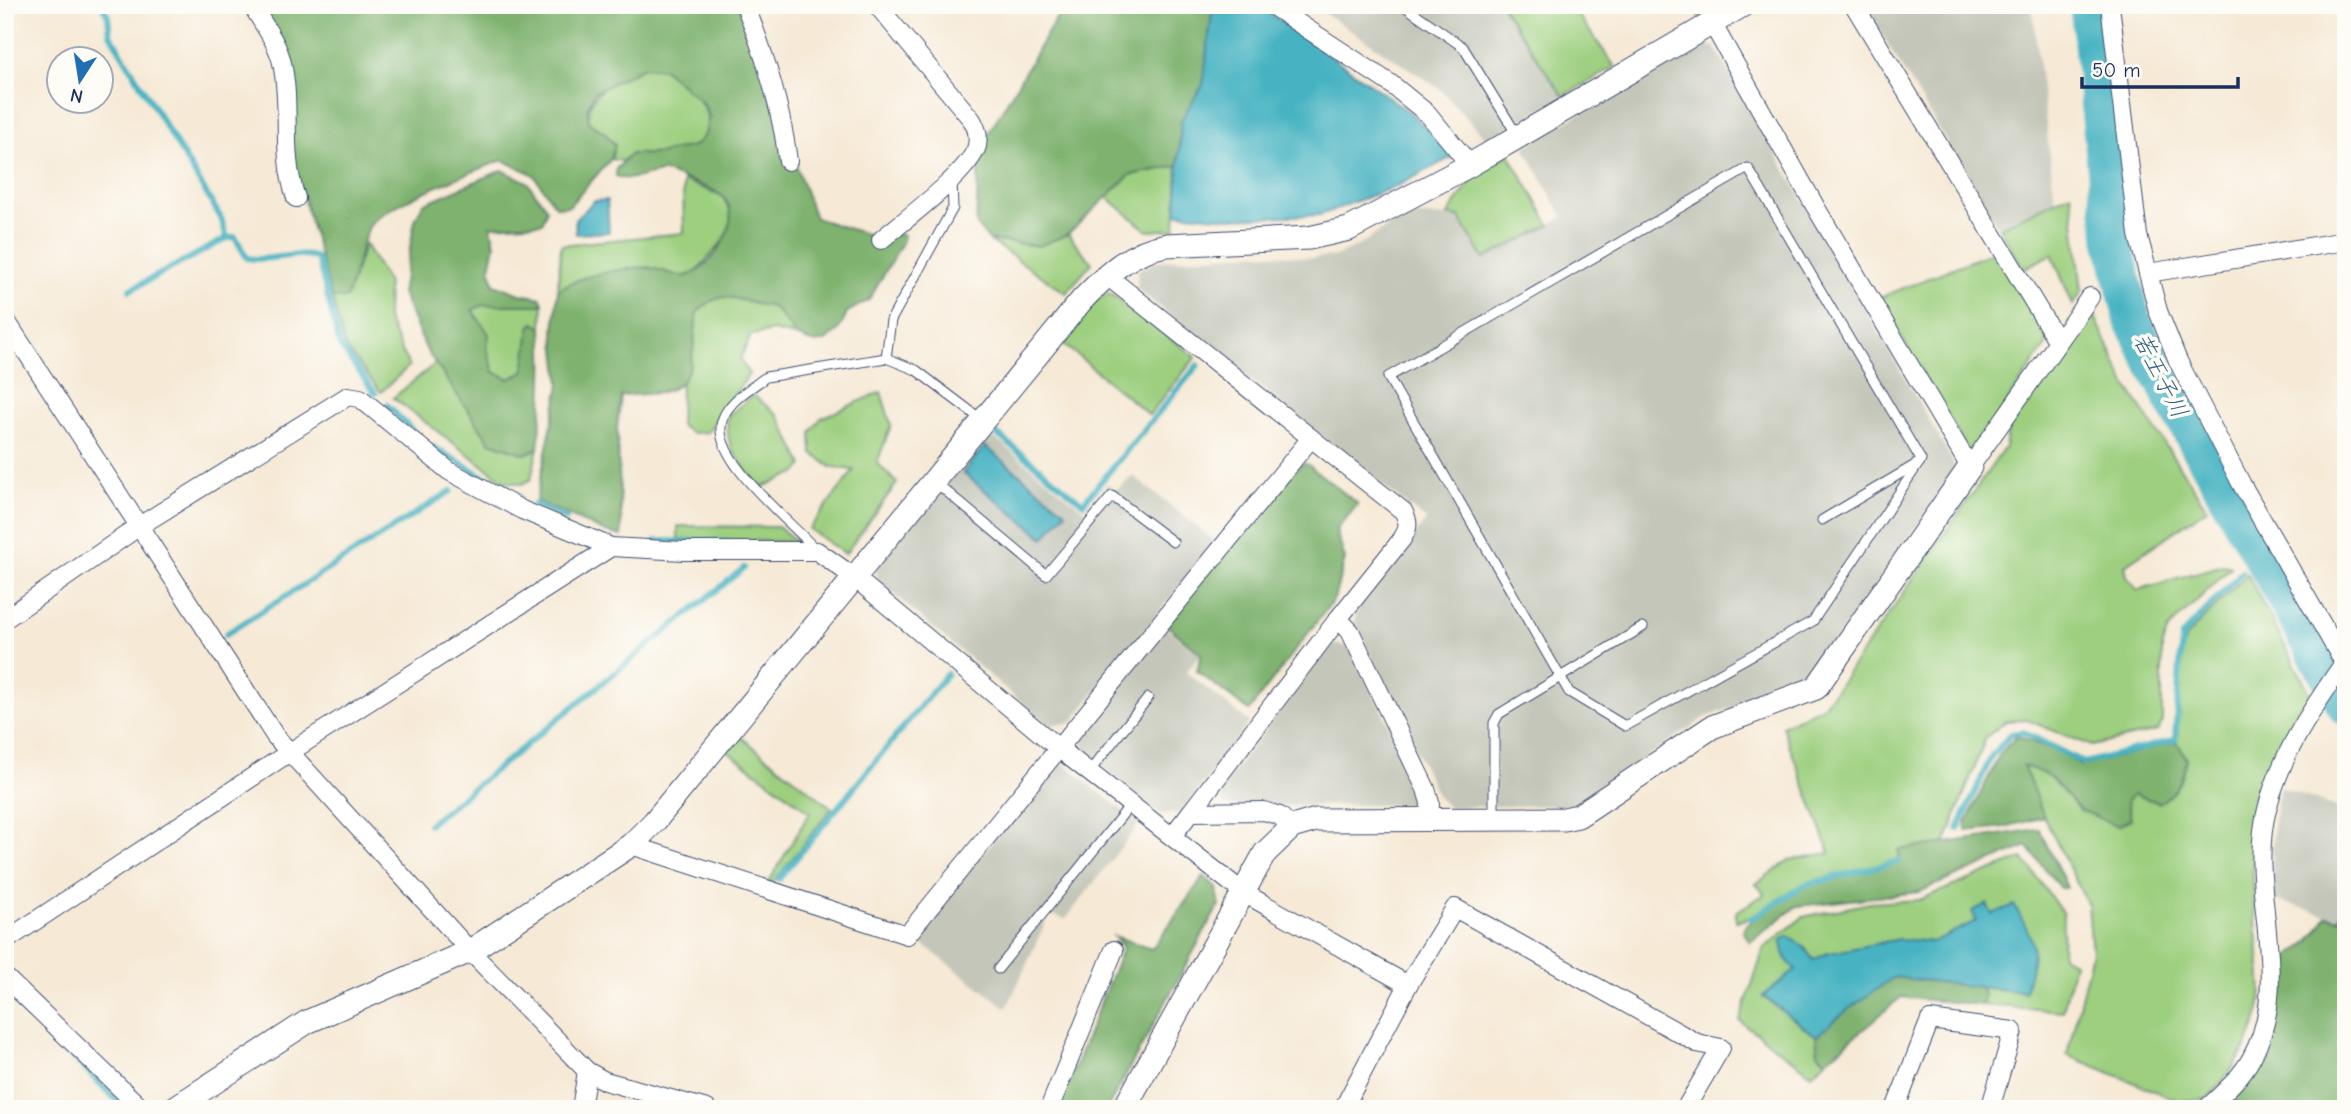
<svg xmlns="http://www.w3.org/2000/svg" width="2351" height="1114" viewBox="0 0 2351 1114" font-family="'Comic Neue','Klee One',sans-serif">
	<rect width="100%" height="100%" fill="#fdfcf7"/>
	<filter id="ink" filterUnits="userSpaceOnUse"><feTurbulence type="fractalNoise" baseFrequency=".0143" numOctaves="2"/><feDisplacementMap in="SourceGraphic" scale="14" xChannelSelector="R" yChannelSelector="G"/><feConvolveMatrix kernelMatrix="1 2 1 2 8 2 1 2 1" color-interpolation-filters="sRGB"/></filter>
	<filter id="wash" filterUnits="userSpaceOnUse"><feTurbulence type="fractalNoise" baseFrequency=".00686" numOctaves="4" result="noise"/><feDisplacementMap in="SourceGraphic" scale="28" xChannelSelector="R" yChannelSelector="G"/><feGaussianBlur stdDeviation="1.57" result="paint"/><feColorMatrix in="noise" values="0 0 0 0 0 0 0 0 0 0 0 0 0 0 0 0 0 1.4 0 .05"/><feComposite in="paint" operator="in"/></filter>
	<g filter="url(#wash)">
		<rect width="100%" height="100%" fill="#f6e9d5"/>
		<g fill="#c4c6b9">
			<polygon points="1312,5 1501,5 1563,96 1488,141 1440,89"/>
			<polygon points="1864,5 2032,5 2055,200 1999,228"/>
			<polygon points="1699,43 1715,47 1953,462 1954,475 1805,682 1706,717 1575,805 1449,807 1439,799 1355,623 1357,608 1426,520 1137,289 1138,270 1158,261 1259,253 1312,258 1335,256 1356,247 1404,216 1459,216 1485,259 1563,217 1524,147"/>
			<polygon points="986,431 1085,511 1108,483 1116,490 1133,476 1215,541 1071,723 1048,725 877,580 876,565"/>
			<polygon points="1161,624 1200,655 1186,672 1249,722 1181,813 1161,814 1084,753 1080,724"/>
			<polygon points="1329,644 1350,646 1420,789 1409,805 1225,806 1218,792"/>
			<polygon points="1059,760 1139,824 1066,919 1049,914 1007,1008 914,938"/>
			<polygon points="2280,787 2346,811 2346,899 2339,919 2272,899 2273,827"/>
		</g>
		<g fill="#9dcf7f" stroke="#5c7f6e" stroke-width="2">
			<polygon points="1501,5 1571,5 1615,67 1563,96"/>
			<polygon points="1690,5 1723,5 1700,19"/>
			<path d="M643,67C650,68 659,67 665,70C687,79 729,125 696,145C681,155 648,154 631,154L622,161L611,159L615,145L604,132L589,123C584,89 617,81 643,67Z"/>
			<polygon points="1509,154 1550,225 1484,259 1459,217 1448,215 1475,175"/>
			<polygon points="1178,166 1175,229 1147,231 1105,195 1130,175"/>
			<polygon points="683,180 722,196 732,214 729,234 696,272 682,277 648,267 582,278 558,290 561,245 684,233"/>
			<polygon points="2071,193 2082,291 2073,305 2052,254 2023,269 1999,228"/>
			<polygon points="1068,234 1092,263 1066,293 989,240 1039,246"/>
			<polygon points="365,244 388,283 387,319 409,366 381,392 345,347 332,298 346,298"/>
			<polygon points="1995,251 2049,340 1971,456 1879,298"/>
			<polygon points="1109,293 1196,357 1149,415 1060,341 1096,300"/>
			<polygon points="727,295 773,307 799,337 774,331 751,335 740,359 749,374 708,432 691,433 680,425 681,382 690,366 697,312 708,302"/>
			<polygon points="543,303 542,328 534,323 524,372 510,379 494,372 487,349 488,334 472,309 483,305"/>
			<polygon points="2087,312 2093,312 2125,383 2207,509 2125,565 2127,576 2137,590 2223,565 2231,567 2169,628 2162,644 2162,722 2158,731 2092,746 2027,720 2006,721 1986,737 1945,844 1899,850 1900,859 1804,883 1747,919 1736,921 1736,912 1765,894 1756,884 1789,860 1830,853 1782,726 1822,707 1835,691 2005,447 2009,425"/>
			<polygon points="436,363 490,442 525,454 538,448 531,479 522,484 504,481 393,398"/>
			<polygon points="881,392 891,425 877,463 897,483 845,554 809,529 854,470 831,467 812,453 811,433 821,418"/>
			<path d="M753,395L778,415L803,465L798,472L760,488C741,462 724,450 728,416Z"/>
			<polygon points="678,526 778,527 798,542 678,539"/>
			<path d="M2247,574L2311,695C2286,738 2264,778 2256,827C2249,870 2256,913 2259,955C2260,971 2264,993 2260,1009C2251,1045 2232,1072 2207,1099L2179,1101L2067,1055L2092,953L2088,905L2044,817L2022,764L2049,776L2080,810L2127,801L2134,793L2159,802L2187,760L2177,742L2181,657L2186,637Z"/>
			<polygon points="737,734 832,808 770,886 767,885 810,812 725,749"/>
			<polygon points="2023,858 2063,914 2062,956 2074,963 2063,1011 1982,1005 1984,995 1979,987 2025,992 2013,906 1933,942 1899,939 1826,954 1813,960 1804,947 1786,959 1796,970 1763,997 1816,1036 1818,1053 1826,1061 1812,1074 1740,1021 1764,948 1803,917 1870,903 1919,900"/>
		</g>
		<g fill="#7eb26e" stroke="#4c7066" stroke-width="2">
			<path d="M261,5H738L815,218L875,237L900,234L904,235L903,241L869,300L847,312C840,333 824,352 800,337C790,331 784,317 775,309C771,305 766,306 760,305C731,299 723,288 697,312C694,333 696,380 671,389C657,395 636,394 621,396L617,428L622,536L606,532L536,501L560,384L554,331L558,290C576,277 629,265 651,268C662,269 676,278 687,276C711,269 747,218 722,196C717,191 666,171 663,172C648,173 630,183 616,176V169L631,154H658L696,145L705,134L709,116L704,104L664,69L643,67L594,93L587,109L589,123L604,132L615,145L611,159L569,206L556,207L533,174L503,160C479,169 378,207 369,227C359,248 356,276 346,298H332L291,154V89Z"/>
			<polygon points="1064,5 1213,5 1203,85 1181,120 1178,166 1130,175 1068,234 1039,246 989,240 976,224 979,162 990,131"/>
			<path d="M502,170L527,182L547,209L542,223L491,226L495,245L490,268L494,284L520,294L541,298L543,303L540,305H483L472,310L489,334L487,349L494,372L509,379L524,372L530,327L534,323L542,328C545,370 543,407 538,448L525,454L490,442L427,351L402,293L415,220L423,204Z"/>
			<polygon points="1301,464 1307,464 1358,504 1336,530 1345,559 1334,599 1249,711 1197,671 1201,654 1164,623"/>
			<path d="M2017,736L2060,752L2082,766L2177,742L2187,759C2182,780 2178,792 2159,803L2134,794L2127,801L2131,819L2118,826L2080,810L2049,776L2023,765L2044,817L2004,827L1966,831V823L2001,752Z"/>
			<polygon points="2039,829 2067,887 2060,888 2027,846 1919,892 1797,906 1750,942 1743,931 1746,925 1805,887 1901,862 1898,850"/>
			<polygon points="1204,876 1217,888 1219,905 1107,1109 1058,1109 1123,947 1114,936 1152,949"/>
			<path d="M2346,899V1109H2223C2263,1062 2282,1025 2276,962C2301,953 2314,938 2327,916L2339,919Z"/>
			<polygon points="1894,977 1979,987 1984,995 1982,1005 1901,997 1826,1061 1818,1053 1816,1036 1850,1008"/>
		</g>
		<g fill="#46b3c2" stroke="#307190" stroke-width="2">
			<polygon points="1213,5 1254,5 1264,9 1411,113 1454,156 1397,186 1320,215 1229,218 1176,213 1181,120 1203,85"/>
			<polygon points="607,200 609,232 576,234 575,220 594,201"/>
			<polygon points="985,446 1066,512 1044,538 963,473"/>
			<path d="M1987,904L1992,914L2014,905C2038,947 2036,946 2025,992L1894,977L1850,1008L1816,1036L1763,996L1796,970L1786,959L1781,941L1788,936L1804,947L1813,960L1826,954L1899,939L1933,942L1976,921L1972,911Z"/>
		</g>
		<g fill="none" stroke-linecap="round" stroke-linejoin="round">
			<g stroke="#46b3c2" stroke-width="6">
				<polyline points="102,5 108,16 110,34 221,218 227,238"/>
				<path d="M130,290L227,238L235,237L247,258C270,263 296,249 317,258L320,266L340,346L375,393"/>
				<polyline points="387,405 416,434"/>
				<polyline points="997,434 1083,503 1198,365"/>
				<polyline points="433,447 519,497"/>
				<polyline points="534,504 566,519"/>
				<polyline points="656,541 726,542"/>
				<polyline points="226,634 451,491"/>
				<polyline points="429,824 744,568"/>
				<polyline points="1958,829 1992,755 2011,734 2023,732 2084,763 2175,740 2182,636 2242,572"/>
				<polyline points="779,879 947,674"/>
				<polyline points="1751,919 1805,885 1899,861"/>
				<polyline points="5,990 126,1109"/>
			</g>
			<polyline stroke="#46b3c2" stroke-width="37" points="2088,5 2113,239 2133,322 2176,406 2346,707"/>
		</g>
	</g>
	<g filter="url(#ink)">
		<g fill="none" stroke-linecap="round" stroke-linejoin="round">
			<defs>
				<g id="service">
					<polyline points="1403,5 1463,47 1517,135"/>
					<polyline points="1980,5 1980,6"/>
					<polygon points="1748,168 1921,460 1813,621 1625,726 1569,692 1388,377"/>
					<polyline points="886,358 891,320 953,208 952,180"/>
					<polyline points="934,481 1046,575 1112,496 1173,542"/>
					<polyline points="1822,520 1920,462"/>
					<path d="M816,550C793,523 706,456 723,418C730,400 751,388 766,377L886,358L916,370L982,420"/>
					<polyline points="1089,772 1148,698"/>
					<polyline points="1494,817 1494,723 1499,714 1643,627"/>
					<polyline points="998,969 1131,804"/>
				</g>
				<g id="minor">
					<path d="M252,5C262,23 278,43 282,63C292,109 280,152 296,198"/>
					<path d="M745,5C766,57 781,106 788,161"/>
					<path d="M877,5L972,120C977,129 979,135 977,146C970,172 903,221 881,240"/>
					<polyline points="1271,5 1391,84 1428,114 1470,165"/>
					<polyline points="1854,5 2058,342"/>
					<polyline points="2110,5 2138,235 2158,311 2178,361 2242,485 2346,666"/>
					<polyline points="1712,23 1815,206 1970,467 2090,297"/>
					<polyline points="2148,273 2346,241"/>
					<polyline points="5,319 275,736 470,951 587,1071 605,1081 707,1109"/>
					<path d="M1311,438L1403,511C1409,521 1409,528 1402,539L1338,619L1350,631L1426,789L1430,803L1429,820"/>
					<polyline points="5,619 141,525 348,396 360,398 449,471 522,510 611,547 684,551 817,551 854,577 1057,747 1244,893 1408,985"/>
					<polyline points="1191,812 1338,619"/>
					<polyline points="1172,836 1191,812 1264,811 1280,816 1292,827"/>
					<polyline points="631,845 907,935 1311,438 1106,275"/>
					<polyline points="5,941 290,752 611,547"/>
					<polyline points="5,977 142,1109"/>
					<polyline points="581,1109 587,1071"/>
					<polyline points="1049,1109 1114,950"/>
					<polyline points="1343,1109 1408,985 1455,908 1697,1043 1721,1048 1685,1109"/>
					<polyline points="1895,1109 1930,1020 2013,1031 1990,1109"/>
					<path d="M2206,1109C2223,1093 2241,1078 2252,1057C2294,980 2246,890 2267,809C2281,754 2312,709 2344,663"/>
				</g>
				<g id="tertiary">
					<path d="M173,1109L307,1022L470,951L631,845L654,822L1082,300C1107,274 1130,251 1167,245L1309,238L1349,229L1470,165L1743,5"/>
					<polyline points="1124,1109 1265,853 1292,827 1316,820 1564,819 1578,816 1712,727 1816,688 1970,467"/>
				</g>
			</defs>
			<use href="#service" stroke="#3c4b70" stroke-width="11"/>
			<use href="#minor" stroke="#3c4b70" stroke-width="20"/>
			<use href="#tertiary" stroke="#3c4b70" stroke-width="25"/>
			<use href="#service" stroke="#fff" stroke-width="9"/>
			<use href="#minor" stroke="#fff" stroke-width="18"/>
			<use href="#tertiary" stroke="#fff" stroke-width="23"/>
		</g>
	</g>
	<g text-anchor="middle" stroke-width="7" stroke-linejoin="round" paint-order="stroke">
		<g font-size="23" font-style="italic" fill="#2a5d81" stroke="#fdfcf7">
			<text transform="translate(2161 375) rotate(63)" y="8">若王子川</text>
		</g>
	</g>
	<rect width="2351" height="1114" fill="none" stroke="#fdfcf7" stroke-width="28"/>
	<g transform="translate(80 80) rotate(192)"><circle r="33" fill="#fdfcf7" stroke="#a3aaba" stroke-width="2"/>
	<path d="M0-5L12 26L0 18L-12 26Z" fill="#1f6fb2"/>
	<text y="-10" font-size="19" font-weight="bold" text-anchor="middle" fill="#1b2f5e">N</text>
	</g>
	<path d="M2082 77v10h156v-10" fill="none" stroke="#1b2f5e" stroke-width="3.5"/>
	<text x="2092" y="77" font-size="21" fill="#1b2f5e" stroke="#fdfcf7" stroke-width="5" paint-order="stroke">50 m</text>
</svg>
